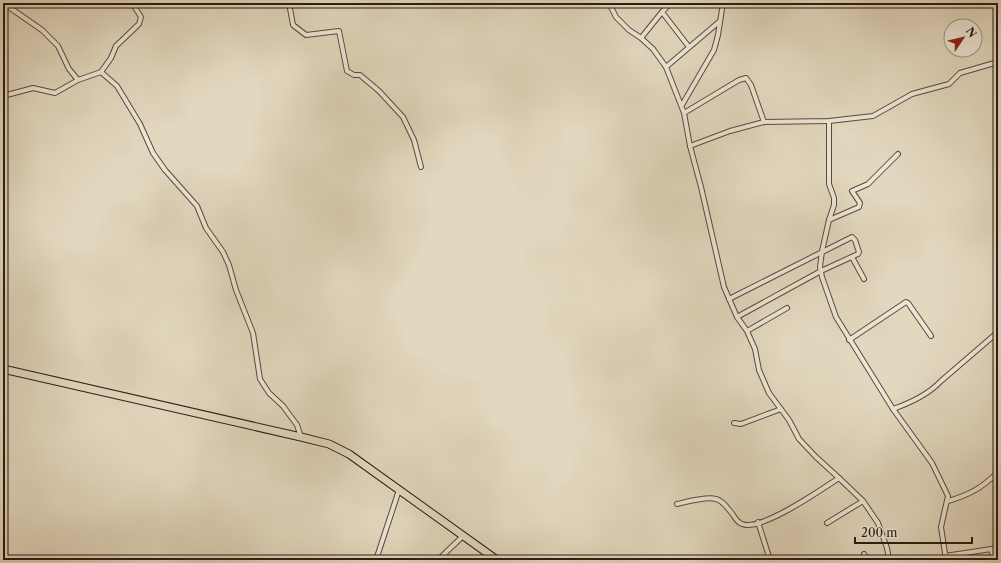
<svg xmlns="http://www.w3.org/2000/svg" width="1001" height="563" viewBox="0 0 1001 563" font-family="'Libre Caslon Text',serif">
	<rect width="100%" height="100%" fill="#e2d8bf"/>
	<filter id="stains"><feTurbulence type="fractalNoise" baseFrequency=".005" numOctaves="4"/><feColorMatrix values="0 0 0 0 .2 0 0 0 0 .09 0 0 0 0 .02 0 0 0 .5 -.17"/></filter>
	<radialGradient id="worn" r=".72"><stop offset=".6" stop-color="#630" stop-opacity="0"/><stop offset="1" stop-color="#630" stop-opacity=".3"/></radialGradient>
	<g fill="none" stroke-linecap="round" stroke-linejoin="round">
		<defs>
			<g id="street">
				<polyline points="3,3 42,30 58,46 69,69 78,80 101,72 117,86 140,124 153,153 165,170 197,206 206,228 223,252 229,265 236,290 253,333 260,379 269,393 283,406 297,425 301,437"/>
				<polyline points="289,3 293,25 306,35 339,31 347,71 354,75 360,75 379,91 403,117 414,140 421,167"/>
				<polyline points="609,3 616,17 629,30 641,38 653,49 666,67 684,113 690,146 701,187 724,287 737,317 747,331 755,349 759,370 769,393 789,420 799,439 816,457 839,478 863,501 878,523 887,548 889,560"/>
				<polyline points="662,12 689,47"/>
				<polyline points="641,38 662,12 671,3"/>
				<polyline points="666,67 720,21"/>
				<polyline points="101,72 111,58 116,46 139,24 141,17 134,6 134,3"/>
				<polyline points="3,96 33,88 55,93 78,80"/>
				<polyline points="682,105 714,50 718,35 723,3"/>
				<polyline points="684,113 739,80 746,78 751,85 764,122"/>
				<polyline points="829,121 829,184 834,198 834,205 829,220 822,251 820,267 822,277 836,317 893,409"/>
				<polyline points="690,146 730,131 764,122 829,121 873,116 912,94 949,84 960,73 998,62"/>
				<polyline points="829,220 859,207 860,203 852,191 868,184 898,154"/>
				<polyline points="852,257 864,279"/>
				<polyline points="729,299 852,237 855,240 859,252 858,254 821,271 737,317"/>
				<polyline points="747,331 787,308"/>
				<polyline points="849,340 906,302 908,303 931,336"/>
				<polyline points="734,423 741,424 781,409"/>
				<path d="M948,501C969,495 982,488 998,472"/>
				<path d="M677,504C686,502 707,496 716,499C721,500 727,507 730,511C734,515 736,522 742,524C761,532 822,489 839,478"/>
				<polyline points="758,522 770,560"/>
				<polyline points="827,523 863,501"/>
				<polyline points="991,549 994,560"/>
				<polyline points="864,554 867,560"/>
				<polyline points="945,556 998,548"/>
				<polyline points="376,560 399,490"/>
				<polyline points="438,560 463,536"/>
				<path d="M946,560L941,527L948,496L932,463L893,409C910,403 928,395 941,381L998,332"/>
			</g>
			<polyline id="highway" points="3,369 301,437 329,444 349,454 497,560"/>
		</defs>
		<use href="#street" stroke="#574a3e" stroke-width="6"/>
		<use href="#highway" stroke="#291b13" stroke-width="9"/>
		<use href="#street" stroke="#ece6d5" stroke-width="4"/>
		<use href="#highway" stroke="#e2d8bf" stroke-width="7"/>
	</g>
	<rect width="1001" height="563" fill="none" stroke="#e2d8bf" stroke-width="16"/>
	<rect x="4" y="4" width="993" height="555" fill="none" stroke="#291b13" stroke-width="2"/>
	<rect x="8" y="8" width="985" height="547" fill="none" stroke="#291b13"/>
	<g transform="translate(963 38) rotate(55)"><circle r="19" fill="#ece6d5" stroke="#9e9587"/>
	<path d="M0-3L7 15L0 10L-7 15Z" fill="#8f2418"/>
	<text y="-6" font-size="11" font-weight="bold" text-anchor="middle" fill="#291b13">N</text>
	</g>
	<path d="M855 537v6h117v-6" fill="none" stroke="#291b13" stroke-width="2"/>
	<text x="861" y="537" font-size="12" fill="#291b13" stroke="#ece6d5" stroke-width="3" paint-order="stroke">200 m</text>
	<rect width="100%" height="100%" filter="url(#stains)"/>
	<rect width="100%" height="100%" fill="url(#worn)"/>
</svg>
